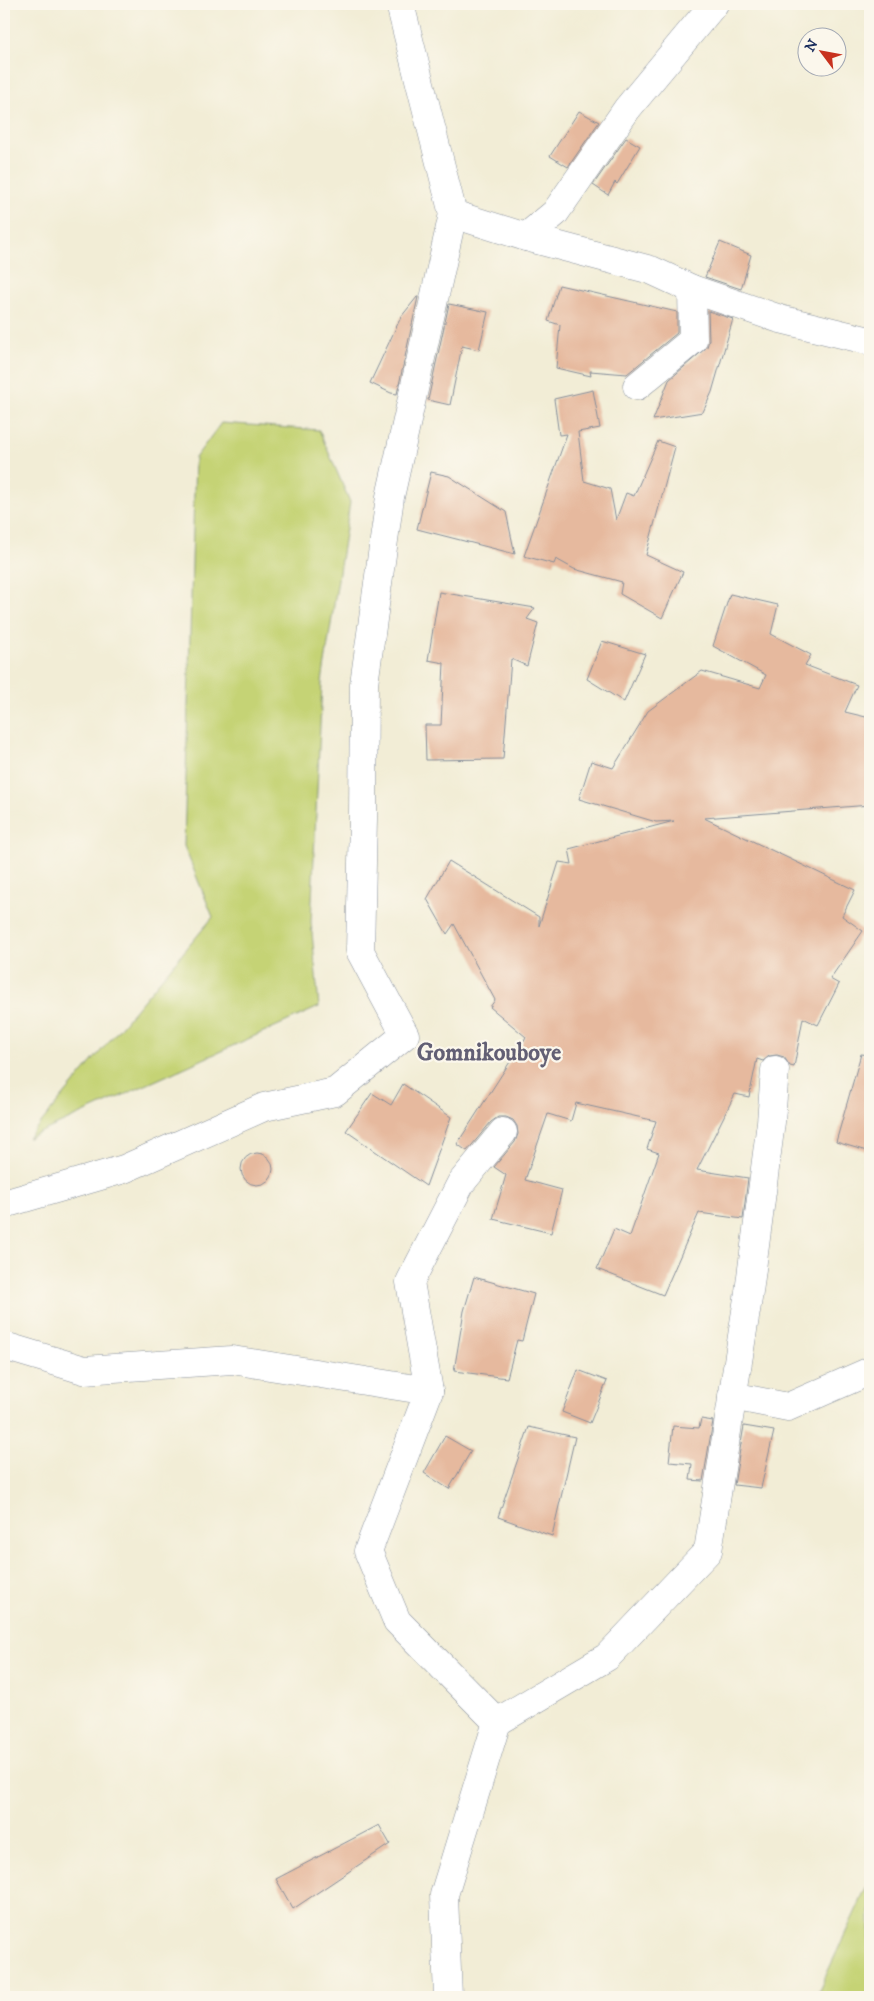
<svg xmlns="http://www.w3.org/2000/svg" width="874" height="2001" viewBox="0 0 874 2001" font-family="'IM FELL DW Pica',serif">
	<rect width="100%" height="100%" fill="#fbf7ec"/>
	<filter id="ink" filterUnits="userSpaceOnUse"><feTurbulence type="fractalNoise" baseFrequency=".02" numOctaves="2"/><feDisplacementMap in="SourceGraphic" scale="10" xChannelSelector="R" yChannelSelector="G"/><feConvolveMatrix kernelMatrix="1 2 1 2 8 2 1 2 1" color-interpolation-filters="sRGB"/></filter>
	<filter id="wash" filterUnits="userSpaceOnUse"><feTurbulence type="fractalNoise" baseFrequency=".0096" numOctaves="4" result="noise"/><feDisplacementMap in="SourceGraphic" scale="20" xChannelSelector="R" yChannelSelector="G"/><feGaussianBlur stdDeviation="1.12" result="paint"/><feColorMatrix in="noise" values="0 0 0 0 0 0 0 0 0 0 0 0 0 0 0 0 0 1.4 0 .05"/><feComposite in="paint" operator="in"/></filter>
	<g filter="url(#wash)">
		<rect width="100%" height="100%" fill="#f2edd6"/>
		<g fill="#c5d375" stroke="#70816a">
			<polygon points="221,423 319,430 350,502 322,682 311,922 319,1007 28,1138 213,917 184,846 195,458"/>
			<polygon points="870,1880 870,1997 816,1997"/>
		</g>
		<g id="blocks">
			<g fill="#e6b99e">
				<polygon points="579,111 599,122 568,167 550,156"/>
				<polygon points="626,138 640,146 617,184 615,182 608,195 593,185"/>
				<polygon points="720,242 751,255 741,289 705,277"/>
				<polygon points="559,285 677,312 677,333 627,374 590,371 591,376 556,368 560,325 548,321"/>
				<polygon points="417,297 418,297 397,394 391,393 370,383 401,317"/>
				<polygon points="449,304 488,312 479,350 462,346 450,405 428,400"/>
				<polygon points="708,311 733,319 712,392 703,412 653,420 669,380 707,347 709,340"/>
				<polygon points="593,390 600,428 578,432 584,481 610,489 616,520 626,493 634,496 658,441 675,447 646,555 683,572 662,618 620,594 622,582 574,569 556,559 554,564 524,556 567,434 559,435 554,399"/>
				<polygon points="431,472 449,476 506,512 515,554 417,529"/>
				<polygon points="439,592 535,608 527,619 538,623 527,666 511,659 503,759 426,760 425,725 441,725 444,663 428,660"/>
				<polygon points="730,594 778,605 771,634 811,655 805,665 857,685 845,712 870,718 870,805 704,818 855,890 842,916 863,931 830,979 839,984 818,1025 803,1018 794,1067 790,1066 784,1057 777,1055 769,1056 763,1061 757,1059 749,1097 735,1094 697,1170 748,1178 743,1219 699,1213 663,1295 597,1269 614,1229 630,1236 659,1153 647,1149 656,1121 576,1103 571,1121 548,1114 525,1180 562,1190 551,1233 493,1219 506,1175 494,1167 515,1142 518,1134 517,1126 513,1120 506,1117 498,1117 491,1122 467,1151 457,1144 526,1037 490,1007 495,1000 454,924 447,934 427,899 449,861 539,917 539,926 559,862 572,864 569,849 674,821 656,822 579,799 591,761 613,768 648,711 702,671 760,688 766,675 713,646"/>
				<polygon points="602,641 645,654 624,702 587,679"/>
				<polygon points="861,1054 870,1055 870,1152 836,1142"/>
				<polygon points="403,1084 451,1117 426,1186 346,1131 372,1093 391,1105"/>
				<circle cx="257" cy="1169" r="16"/>
				<polygon points="474,1277 534,1294 522,1341 517,1340 507,1378 454,1371 464,1311"/>
				<polygon points="578,1370 607,1381 590,1423 562,1412"/>
				<polygon points="701,1419 713,1421 703,1481 690,1480 692,1464 669,1462 673,1426 699,1428"/>
				<polygon points="744,1426 774,1431 761,1488 734,1485"/>
				<polygon points="529,1427 575,1437 552,1536 498,1517"/>
				<polygon points="445,1436 471,1451 449,1489 424,1473"/>
				<polygon points="379,1825 390,1844 293,1909 276,1879"/>
			</g>
		</g>
	</g>
	<g filter="url(#ink)">
		<use href="#blocks" fill-opacity="0" stroke="#868e9a" stroke-width="1"/>
		<g fill="none" stroke-linecap="round" stroke-linejoin="round">
			<defs>
				<g id="minor">
					<polyline points="453,214 526,237 651,270 692,289 780,319 870,341"/>
					<polyline points="526,237 555,213 627,109 714,4"/>
					<polyline points="637,386 693,340 692,289"/>
					<polyline points="4,1204 124,1169 264,1107 335,1092 405,1035 360,951 363,819 364,684 390,497 453,214 400,4"/>
					<polyline points="4,1346 84,1370 232,1360 429,1391 368,1551 397,1621 497,1722 444,1895 448,1997"/>
					<polyline points="429,1391 410,1282 461,1183 503,1132"/>
					<polyline points="732,1396 788,1407 870,1371"/>
					<polyline points="497,1722 607,1657 708,1551 749,1292 771,1122 775,1070"/>
				</g>
			</defs>
			<use href="#minor" stroke="#868e9a" stroke-width="29"/>
			<use href="#minor" stroke="#fff" stroke-width="28"/>
		</g>
	</g>
	<g text-anchor="middle" stroke-width="4.5" stroke-linejoin="round" paint-order="stroke">
		<g font-size="24" font-weight="bold" fill="#625f74" stroke="#fbf7ec">
			<text x="489" y="1060">Gomnikouboye</text>
		</g>
	</g>
	<rect width="874" height="2001" fill="none" stroke="#fbf7ec" stroke-width="20"/>
	<g transform="translate(822 52) rotate(302)"><circle r="24" fill="#fbf7ec" stroke="#a1a7b3"/>
	<path d="M0-4L9 19L0 12L-9 19Z" fill="#c8321e"/>
	<text y="-8" font-size="14" font-weight="bold" text-anchor="middle" fill="#1b2f5e">N</text>
	</g>
</svg>
